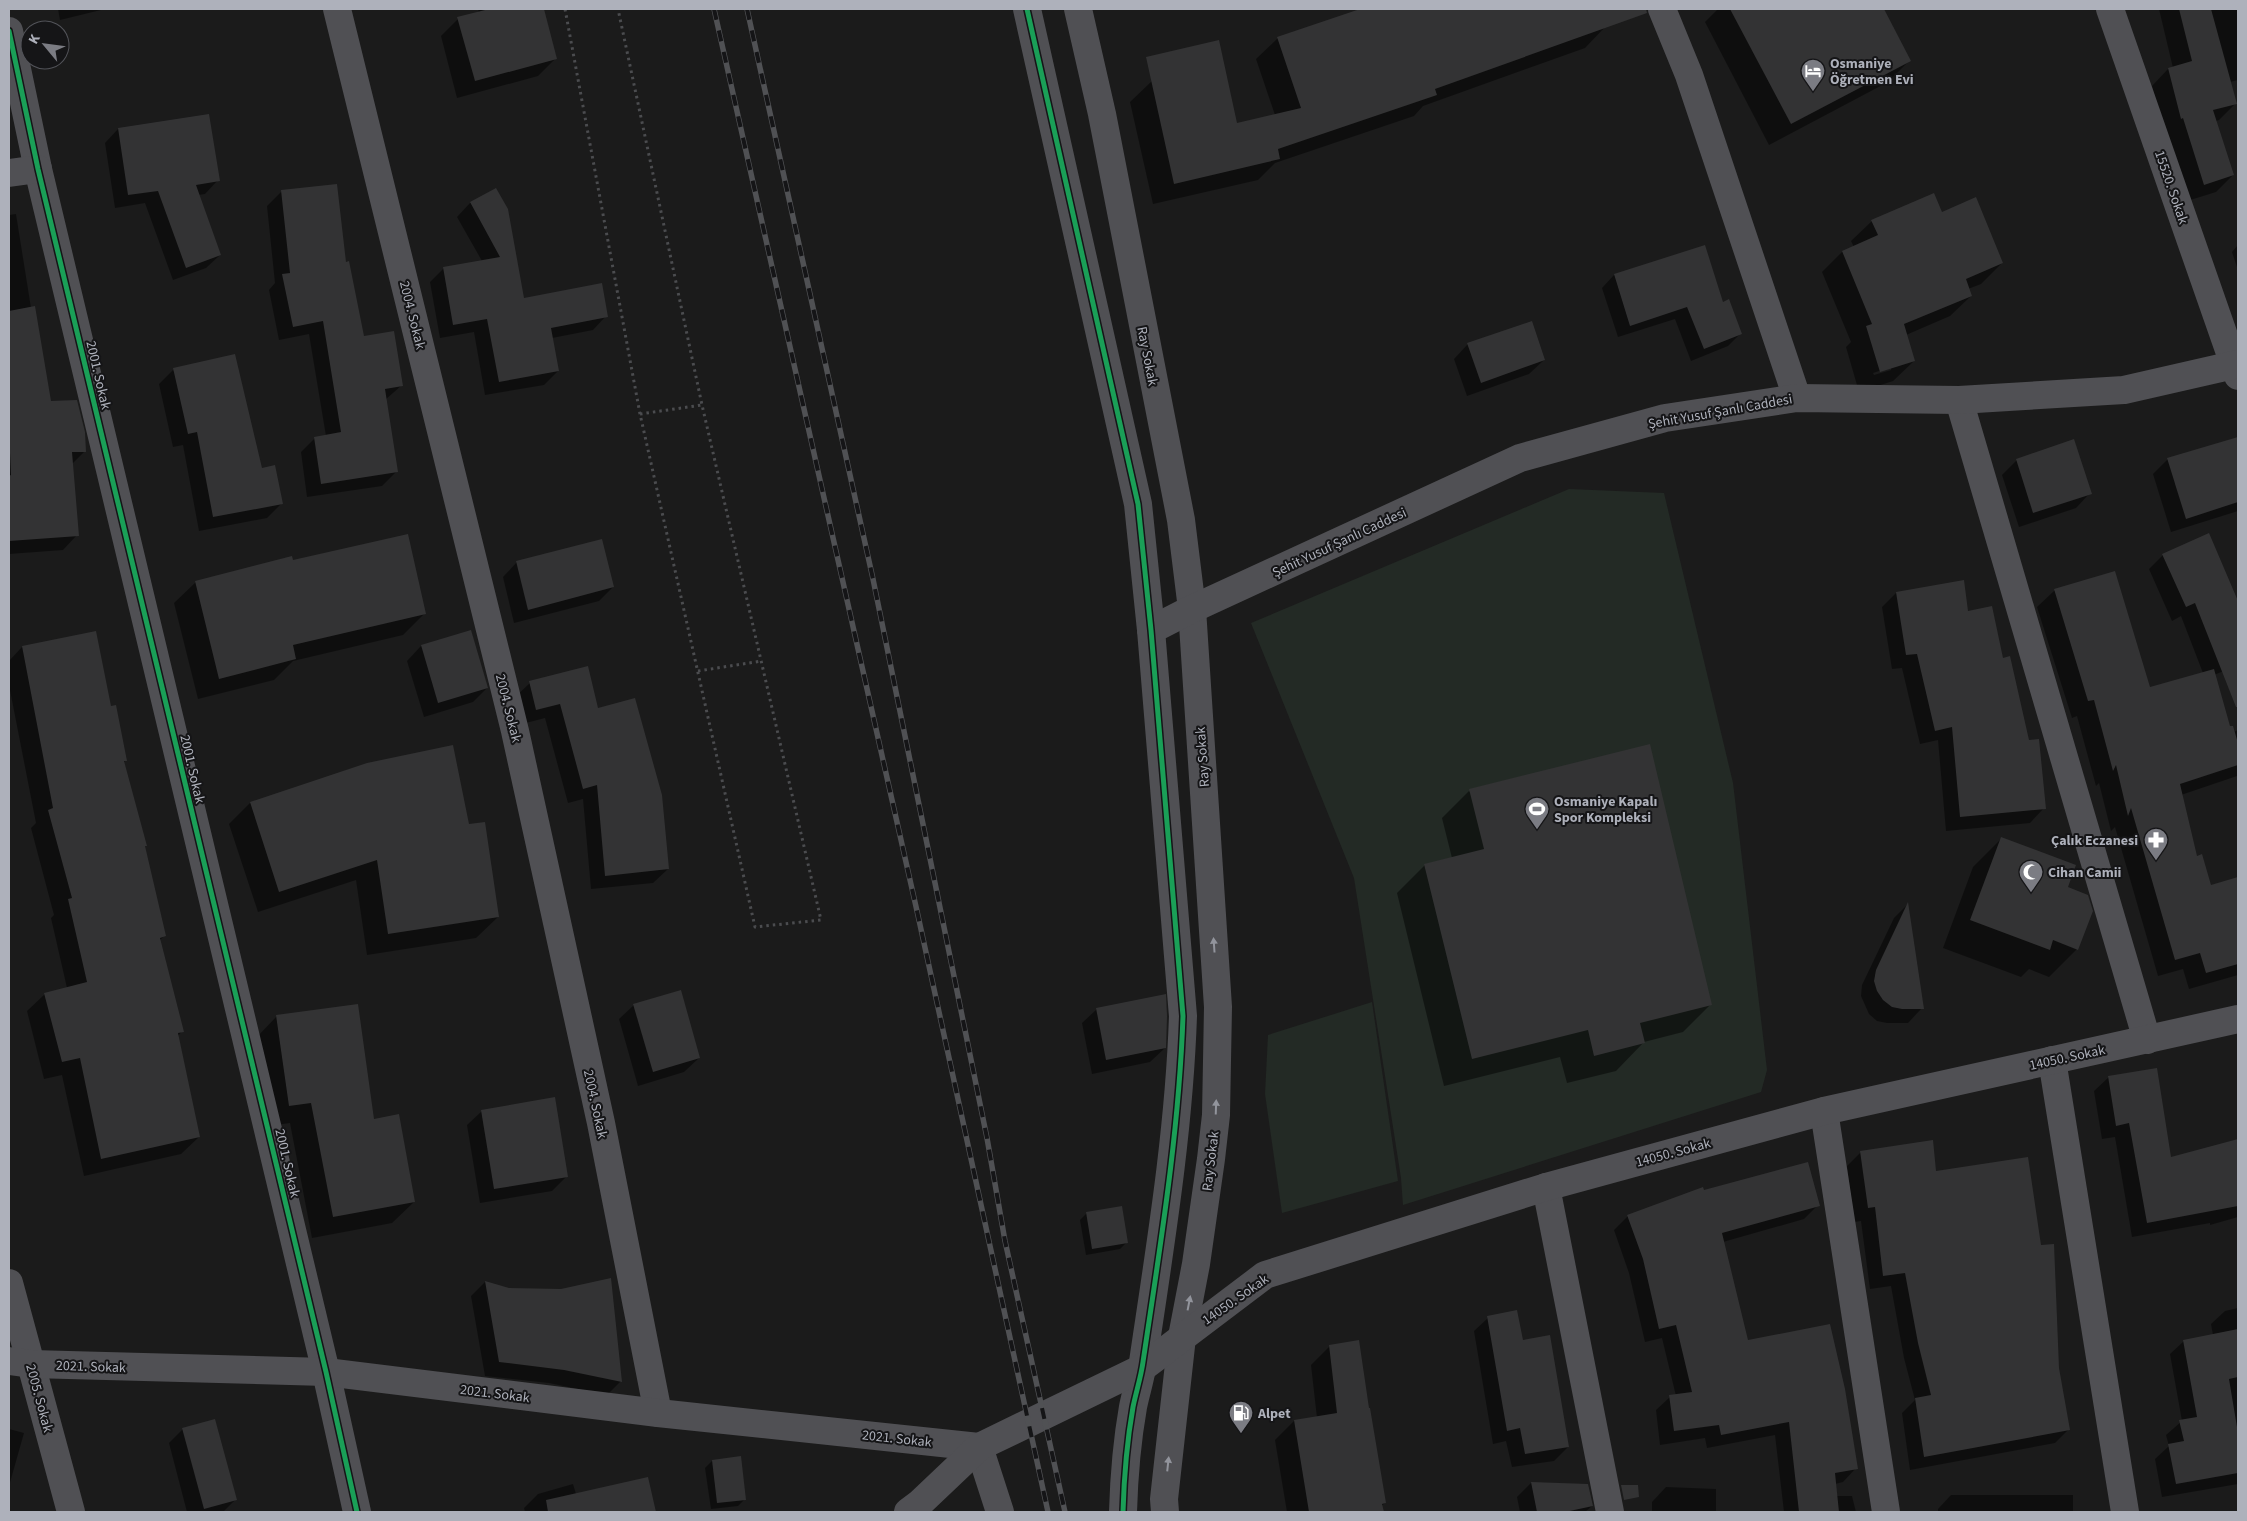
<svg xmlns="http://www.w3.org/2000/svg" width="2247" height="1521" viewBox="0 0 2247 1521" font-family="'Source Sans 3',sans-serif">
	<rect width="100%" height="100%" fill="#1b1b1b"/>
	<g fill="#232a25">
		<polygon points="1569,489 1664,493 1733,783 1767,1070 1761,1092 1403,1205 1401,1178 1354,878 1251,623"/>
		<polygon points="1372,1002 1398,1181 1282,1213 1265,1094 1268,1035"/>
	</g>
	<g fill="#0007" fill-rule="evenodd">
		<polygon points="58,9 105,9 60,20"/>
		<polygon points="478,9 542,9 556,58 538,76 457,98 441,36 458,19 479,13"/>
		<polygon points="1364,9 1600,9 1606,26 1585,48 1423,106 1414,116 1275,163 1258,180 1153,204 1130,102 1152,81 1236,124 1275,115 1256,59 1278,38"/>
		<polygon points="1718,9 1882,9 1909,61 1888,82 1769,145 1705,22"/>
		<polygon points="2159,9 2238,9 2238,80 2230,82 2236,103 2219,120 2216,121 2233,175 2216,192 2187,201 2165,135 2152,86 2168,69 2173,68"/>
		<polygon points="118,129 218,180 205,194 198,195 220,255 206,268 173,280 145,203 115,208 105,143"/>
		<polygon points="495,189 523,300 606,316 593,330 552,338 558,371 544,385 485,395 474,332 440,338 430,282 443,269 482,261 457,217 470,203"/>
		<polygon points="281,192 345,263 363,338 402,385 385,400 396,472 382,486 307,497 301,452 315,438 326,436 309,334 279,340 269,290 275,283 267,206"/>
		<polygon points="16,214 31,308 50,403 85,451 72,464 77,535 63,550 9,554 9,215"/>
		<path d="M1941,214L2002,263L1981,284L1968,289L1971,296L1950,316L1906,335L1914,361L1893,381L1859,392L1846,347L1851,342L1822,272L1842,252L1854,247L1851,241L1872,221ZM1891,367V370L1874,375L1873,373Z"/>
		<polygon points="2238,245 2238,270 2232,252"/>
		<polygon points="1614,275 1722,304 1741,333 1728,346 1691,361 1675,319 1618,337 1602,288"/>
		<polygon points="1468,344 1544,360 1529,374 1467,396 1454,359"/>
		<polygon points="173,370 281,504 267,518 199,531 183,445 173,447 159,384"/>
		<polygon points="2237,438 2238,511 2171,532 2153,474 2168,459"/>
		<polygon points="2017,460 2090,493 2076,508 2019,527 2002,475"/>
		<polygon points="2163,555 2238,602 2238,665 2214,675 2230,728 2234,732 2238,730 2238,780 2237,776 2181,795 2196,857 2210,886 2235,879 2238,891 2238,975 2189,989 2183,969 2158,976 2115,827 2111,831 2099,783 2096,786 2077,716 2072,718 2037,607 2054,591 2114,573 2149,689 2203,673 2181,616 2172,621 2149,569"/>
		<polygon points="292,562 424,614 403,635 293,661 274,680 198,699 174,603 196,582"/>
		<polygon points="517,562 613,587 599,601 514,623 503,577"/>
		<polygon points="1896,593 1966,612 2002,659 2044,808 2030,823 1946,831 1938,740 1920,744 1902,668 1892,669 1882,607"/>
		<polygon points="421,646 487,688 473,702 424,717 407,661"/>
		<polygon points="22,647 110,708 126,760 123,763 164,936 159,941 182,1031 178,1036 199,1137 181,1154 84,1176 62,1075 44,1079 27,1011 45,994 67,988 51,918 54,915 31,828 36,823 9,685 9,661"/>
		<polygon points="530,683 597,710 668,869 653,883 591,889 583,799 568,803 545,718 522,724 515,697"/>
		<polygon points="1469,791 1710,1005 1683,1032 1644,1042 1616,1071 1567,1083 1560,1057 1444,1086 1397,893 1425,865 1452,858 1442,818"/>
		<polygon points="250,803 468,825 498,917 476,938 367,955 356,880 258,912 229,824"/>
		<polygon points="2001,839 2066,888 2077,949 2049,977 2029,969 2021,977 1943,948 1973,867"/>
		<polygon points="1907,905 1922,1008 1908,1023 1887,1023 1877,1021 1869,1014 1861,996 1862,985 1894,918"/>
		<polygon points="634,1005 699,1058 684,1072 638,1086 619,1019"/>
		<polygon points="1097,1009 1165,1048 1150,1062 1092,1074 1082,1023"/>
		<polygon points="277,1016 373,1121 414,1202 392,1223 312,1238 290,1123 268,1126 256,1038"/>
		<polygon points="2109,1077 2170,1158 2238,1140 2238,1217 2210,1225 2210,1223 2132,1237 2115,1137 2102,1139 2094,1091"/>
		<polygon points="482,1111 566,1177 552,1191 480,1203 467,1125"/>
		<polygon points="1861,1152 1935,1172 2058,1368 2069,1429 2055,1443 1910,1470 1902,1413 1915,1400 1904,1358 1891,1286 1870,1289 1861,1221 1854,1222 1847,1166"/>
		<polygon points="1703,1191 1818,1205 1804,1219 1723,1242 1747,1341 1856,1468 1843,1482 1835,1484 1836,1496 1852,1496 1856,1512 1784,1512 1775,1435 1707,1448 1705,1438 1660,1445 1656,1410 1670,1397 1676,1396 1662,1338 1645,1342 1629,1273 1614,1230 1628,1216"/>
		<polygon points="1087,1213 1127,1242 1120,1249 1086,1255 1080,1220"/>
		<polygon points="485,1282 509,1289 561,1290 621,1381 607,1395 549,1383 485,1376 471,1296"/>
		<polygon points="2238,1308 2238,1484 2162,1497 2155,1459 2169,1446 2166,1435 2182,1421 2170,1354 2184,1341 2213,1335 2211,1324 2225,1311"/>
		<polygon points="1488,1318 1522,1341 1568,1447 1554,1461 1512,1467 1506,1441 1493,1444 1474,1331"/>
		<polygon points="1330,1346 1368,1409 1385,1503 1381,1506 1382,1512 1287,1512 1275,1440 1294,1421 1317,1418 1311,1365"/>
		<polygon points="9,1429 24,1433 9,1486"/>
		<polygon points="183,1429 235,1500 223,1512 187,1512 169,1443"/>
		<polygon points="712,1461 745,1499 738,1506 711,1509 705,1468"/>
		<polygon points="647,1478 655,1512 525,1512 524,1508 538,1494 573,1484 576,1494"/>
		<polygon points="1531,1483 1587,1485 1592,1506 1585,1512 1520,1512 1517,1497"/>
		<polygon points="1666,1487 1716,1489 1716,1512 1652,1512 1652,1502"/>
		<polygon points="1951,1495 2073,1495 2073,1512 1938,1512 1938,1509"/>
	</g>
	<g fill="#333334">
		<polygon points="489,9 544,9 557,59 475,81 457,17"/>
		<polygon points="1360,9 1646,9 1647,13 1435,89 1437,95 1278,149 1280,159 1174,184 1146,57 1219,40 1237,123 1301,108 1277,37"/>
		<polygon points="1730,9 1884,9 1911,61 1791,124"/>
		<polygon points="2179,9 2211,9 2237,104 2213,110 2234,175 2204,185 2183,118 2181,119 2168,68 2192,61"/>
		<polygon points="209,114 220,181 196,185 221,255 186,268 158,191 128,195 118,128"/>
		<polygon points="337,184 346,262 349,261 364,336 394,331 403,386 385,389 398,472 321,484 314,437 341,432 323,321 293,327 282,274 290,273 281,190"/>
		<polygon points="496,188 508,209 524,298 602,283 608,317 551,328 559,371 499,382 487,319 453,325 443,267 500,257 470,202"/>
		<polygon points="1934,193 1942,212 1976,197 2003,263 1966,279 1972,296 1904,324 1915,361 1880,372 1866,326 1872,324 1842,251 1878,235 1871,220"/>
		<polygon points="1705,245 1723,302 1729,299 1742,334 1704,349 1687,307 1630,326 1614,274"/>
		<polygon points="35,306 51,401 77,400 85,432 86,452 72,452 79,536 9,541 9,476 11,475 9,431 9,311"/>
		<polygon points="1532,321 1545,360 1481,383 1467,343"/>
		<polygon points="235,354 262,468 275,465 283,504 213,517 197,432 188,434 173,368"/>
		<polygon points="2238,437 2238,502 2186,519 2167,458"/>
		<polygon points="2074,439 2092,494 2033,513 2016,459"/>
		<polygon points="2209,533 2238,601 2238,707 2236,707 2195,603 2186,607 2162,554"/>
		<polygon points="408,534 426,614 293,645 296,659 219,679 195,581 292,556 293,560"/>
		<polygon points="602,539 614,587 528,610 516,561"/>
		<polygon points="2115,571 2150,687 2214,669 2230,726 2233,726 2238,743 2238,765 2180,784 2197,856 2202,854 2211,885 2238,877 2238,964 2206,973 2200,953 2175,960 2131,808 2128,816 2116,765 2113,771 2094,700 2088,701 2054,589"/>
		<polygon points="1964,580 1968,611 1992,606 2003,658 2010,656 2029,740 2039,739 2046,809 1960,817 1952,727 1935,731 1917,654 1906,655 1896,592"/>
		<polygon points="471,630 488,688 438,703 421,645"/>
		<polygon points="96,631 111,706 116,705 127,761 124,761 147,846 145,846 166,936 160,938 184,1032 178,1033 200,1137 101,1159 80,1058 62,1062 44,993 87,982 68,899 72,898 48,810 53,808 22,646"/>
		<polygon points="588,666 598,708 635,698 662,795 669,869 605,876 597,785 583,789 560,704 536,710 529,681"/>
		<polygon points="1650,744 1712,1005 1640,1023 1645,1043 1594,1056 1588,1030 1472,1059 1424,864 1484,849 1469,789"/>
		<polygon points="453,745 469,824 485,822 499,917 388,934 377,860 279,892 250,802 367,763"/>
		<polygon points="2001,837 2076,865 2068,887 2088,895 2093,911 2078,950 2053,940 2050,950 1970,920"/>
		<polygon points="1908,902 1924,1009 1902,1009 1892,1007 1883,1000 1877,991 1874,981 1876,970"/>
		<polygon points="681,990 700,1058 653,1072 633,1004"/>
		<polygon points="1166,994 1167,1016 1166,1048 1106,1060 1096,1008"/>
		<polygon points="358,1004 374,1119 399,1114 415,1202 333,1217 311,1103 289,1106 276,1015"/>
		<polygon points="2157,1068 2171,1157 2238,1139 2238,1206 2147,1223 2129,1123 2116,1126 2108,1076"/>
		<polygon points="555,1097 568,1177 494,1189 481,1110"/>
		<polygon points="1933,1140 1936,1171 2028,1157 2041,1245 2054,1244 2059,1368 2070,1430 1924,1457 1915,1398 1931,1395 1918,1343 1905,1273 1883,1276 1875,1207 1868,1208 1860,1151"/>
		<polygon points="1808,1162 1820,1206 1722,1233 1748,1340 1830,1324 1845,1389 1858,1469 1835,1473 1839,1512 1799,1512 1789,1422 1721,1435 1719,1425 1674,1431 1669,1395 1692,1392 1676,1325 1659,1329 1643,1259 1627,1215 1703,1187 1704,1190"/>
		<polygon points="1122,1206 1128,1243 1092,1249 1086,1212"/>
		<polygon points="611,1278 622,1382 564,1370 499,1362 485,1281 509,1288 561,1289"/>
		<polygon points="1517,1310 1523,1340 1550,1335 1569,1447 1525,1454 1520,1428 1507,1431 1487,1316"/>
		<polygon points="2238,1329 2238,1377 2229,1379 2238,1433 2238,1473 2176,1484 2168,1444 2184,1441 2179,1420 2197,1417 2183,1340"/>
		<polygon points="1359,1340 1369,1408 1370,1408 1386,1503 1382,1504 1384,1512 1309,1512 1294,1420 1337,1413 1329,1345"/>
		<polygon points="215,1419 237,1500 204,1509 182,1428"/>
		<polygon points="741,1456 746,1500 717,1503 712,1460"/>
		<polygon points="648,1477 656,1512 548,1512 546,1500"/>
		<polygon points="1531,1482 1588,1484 1593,1506 1565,1512 1537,1512"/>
		<polygon points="1621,1485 1638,1485 1639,1497 1624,1500"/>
	</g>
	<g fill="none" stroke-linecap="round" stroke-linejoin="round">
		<g stroke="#4b4c4f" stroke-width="3" stroke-dasharray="2.5 4" stroke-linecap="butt">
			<polyline points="565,9 640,414 755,927 821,920 702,405 618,9"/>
			<polyline points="640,414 702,405"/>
			<polyline points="698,671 762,661"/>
		</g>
		<g stroke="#505054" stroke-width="28">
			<polyline points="337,9 515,731 601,1123 658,1413"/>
			<path d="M1027,9L1138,504L1151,630L1183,1016C1179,1133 1160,1247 1143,1362C1141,1377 1136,1392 1133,1407C1127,1441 1124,1477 1123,1512"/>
			<polyline points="1078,9 1102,114 1181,520 1192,609 1218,1007 1216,1115 1211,1159 1196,1264 1182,1337 1164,1499 1165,1512"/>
			<polyline points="1662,9 1689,75 1797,398"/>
			<polyline points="2110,9 2238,376"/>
			<polyline points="9,31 38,169 326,1372 357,1512"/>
			<polyline points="9,173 38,169"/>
			<polyline points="1959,400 2147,1040"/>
			<polyline points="1151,630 1192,609 1520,458 1665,418 1797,398 1959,400 2124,390 2238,364"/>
			<polyline points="2052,1060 2125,1512"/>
			<polyline points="1824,1111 1886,1512"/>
			<polyline points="1546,1187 1610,1512"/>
			<polyline points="9,1283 71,1512"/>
			<polyline points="9,1361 31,1364 326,1372 658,1413 979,1447"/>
			<polyline points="979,1447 1000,1512"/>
			<polyline points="908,1512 920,1503 979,1447 1142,1368 1265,1275 1546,1187 1824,1111 2238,1019"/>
		</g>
		<defs>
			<g id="rail">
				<polyline points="714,9 917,911 1048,1512"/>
				<polyline points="747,9 873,579 987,1138 1005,1241 1065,1512"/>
			</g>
		</defs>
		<use href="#rail" stroke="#505154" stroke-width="5.5"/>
		<use href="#rail" stroke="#151517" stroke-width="4" stroke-dasharray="11" stroke-linecap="butt"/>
		<defs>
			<g id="cycleway">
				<path d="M1027,9L1138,504L1151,630L1183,1016C1179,1133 1160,1247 1143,1362C1141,1377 1136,1392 1133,1407C1127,1441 1124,1477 1123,1512"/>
				<polyline points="9,31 38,169 326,1372 357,1512"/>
			</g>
		</defs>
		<use href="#cycleway" stroke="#151517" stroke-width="8"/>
		<use href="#cycleway" stroke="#1a9f57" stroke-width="5"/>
	</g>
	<defs><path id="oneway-solid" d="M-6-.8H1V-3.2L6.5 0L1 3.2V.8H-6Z" transform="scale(1.25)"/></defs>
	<g fill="#92949c">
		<use href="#oneway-solid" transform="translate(1214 945) rotate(-94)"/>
		<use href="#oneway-solid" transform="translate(1216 1107) rotate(-88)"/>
		<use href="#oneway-solid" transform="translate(1189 1303) rotate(-79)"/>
		<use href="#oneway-solid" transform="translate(1168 1464) rotate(-84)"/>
	</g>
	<defs>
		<symbol id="hotel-pin" viewBox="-11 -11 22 30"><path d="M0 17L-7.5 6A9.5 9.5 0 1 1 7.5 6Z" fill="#7b7c83" stroke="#151517"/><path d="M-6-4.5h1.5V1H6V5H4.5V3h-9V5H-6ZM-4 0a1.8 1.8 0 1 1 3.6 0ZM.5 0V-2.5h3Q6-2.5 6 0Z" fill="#fff"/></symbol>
		<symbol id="stadium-pin" viewBox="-11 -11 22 30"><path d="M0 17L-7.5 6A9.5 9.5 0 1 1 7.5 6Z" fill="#7b7c83" stroke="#151517"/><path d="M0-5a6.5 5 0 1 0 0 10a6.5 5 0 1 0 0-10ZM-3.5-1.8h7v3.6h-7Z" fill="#fff"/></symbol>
		<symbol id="pharmacy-pin" viewBox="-11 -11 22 30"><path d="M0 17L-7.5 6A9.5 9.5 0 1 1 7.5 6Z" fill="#7b7c83" stroke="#151517"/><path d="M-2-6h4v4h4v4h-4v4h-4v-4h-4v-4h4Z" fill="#fff"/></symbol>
		<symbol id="mosque-pin" viewBox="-11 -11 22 30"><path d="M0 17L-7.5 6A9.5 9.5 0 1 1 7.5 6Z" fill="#7b7c83" stroke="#151517"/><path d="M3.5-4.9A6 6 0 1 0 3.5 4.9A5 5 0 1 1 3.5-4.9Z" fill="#fff"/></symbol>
		<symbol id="fuel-pin" viewBox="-11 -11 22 30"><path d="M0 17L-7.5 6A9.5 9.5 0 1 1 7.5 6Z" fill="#7b7c83" stroke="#151517"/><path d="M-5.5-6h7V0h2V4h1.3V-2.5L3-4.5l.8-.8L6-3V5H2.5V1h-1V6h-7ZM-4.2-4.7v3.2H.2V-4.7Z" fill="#fff"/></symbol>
	</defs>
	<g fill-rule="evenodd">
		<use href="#hotel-pin" x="1799" y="57" width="28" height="38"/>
		<use href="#stadium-pin" x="1523" y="795" width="28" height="38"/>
		<use href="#pharmacy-pin" x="2142" y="826" width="28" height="38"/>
		<use href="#mosque-pin" x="2017" y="858" width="28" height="38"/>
		<use href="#fuel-pin" x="1227" y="1399" width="28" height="38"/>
	</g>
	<g text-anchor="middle" stroke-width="4" stroke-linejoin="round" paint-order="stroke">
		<g font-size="14" font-weight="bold" fill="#aeb1bb" stroke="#151517" text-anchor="start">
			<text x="1830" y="68">Osmaniye<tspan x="1830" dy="16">Öğretmen Evi</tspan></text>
			<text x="1554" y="806">Osmaniye Kapalı<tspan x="1554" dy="16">Spor Kompleksi</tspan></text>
			<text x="2138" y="845" text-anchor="end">Çalık Eczanesi</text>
			<text x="2048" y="877">Cihan Camii</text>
			<text x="1258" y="1418">Alpet</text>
		</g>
		<g font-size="14" fill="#aeb1bb" stroke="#151517">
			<text transform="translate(2172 187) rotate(71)" y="5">15520. Sokak</text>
			<text transform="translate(413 315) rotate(76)" y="5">2004. Sokak</text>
			<text transform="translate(1148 356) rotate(79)" y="5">Ray Sokak</text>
			<text transform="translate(99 375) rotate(77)" y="5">2001. Sokak</text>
			<text transform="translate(1720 411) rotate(-10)" y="5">Şehit Yusuf Şanlı Caddesi</text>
			<text transform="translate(1339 542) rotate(-25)" y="5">Şehit Yusuf Şanlı Caddesi</text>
			<text transform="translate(509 708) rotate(76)" y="5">2004. Sokak</text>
			<text transform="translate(1202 757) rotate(-94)" y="5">Ray Sokak</text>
			<text transform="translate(193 769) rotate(77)" y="5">2001. Sokak</text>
			<text transform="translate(2067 1057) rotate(-12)" y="5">14050. Sokak</text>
			<text transform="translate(596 1104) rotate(78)" y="5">2004. Sokak</text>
			<text transform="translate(1673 1152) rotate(-15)" y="5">14050. Sokak</text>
			<text transform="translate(1210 1161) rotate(-83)" y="5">Ray Sokak</text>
			<text transform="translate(288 1163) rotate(77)" y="5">2001. Sokak</text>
			<text transform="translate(1235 1299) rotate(-35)" y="5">14050. Sokak</text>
			<text transform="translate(91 1366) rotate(2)" y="5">2021. Sokak</text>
			<text transform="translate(495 1393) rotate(7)" y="5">2021. Sokak</text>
			<text transform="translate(40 1398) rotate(75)" y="5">2005. Sokak</text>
			<text transform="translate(897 1438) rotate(6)" y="5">2021. Sokak</text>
		</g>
	</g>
	<rect width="2247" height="1521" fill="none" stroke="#aeb1bb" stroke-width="20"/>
	<g transform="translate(45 45) rotate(299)"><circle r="24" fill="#151517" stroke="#525359"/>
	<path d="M0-4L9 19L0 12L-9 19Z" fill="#7b7c83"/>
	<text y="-8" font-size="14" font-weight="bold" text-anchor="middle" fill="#aeb1bb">K</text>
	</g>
</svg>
